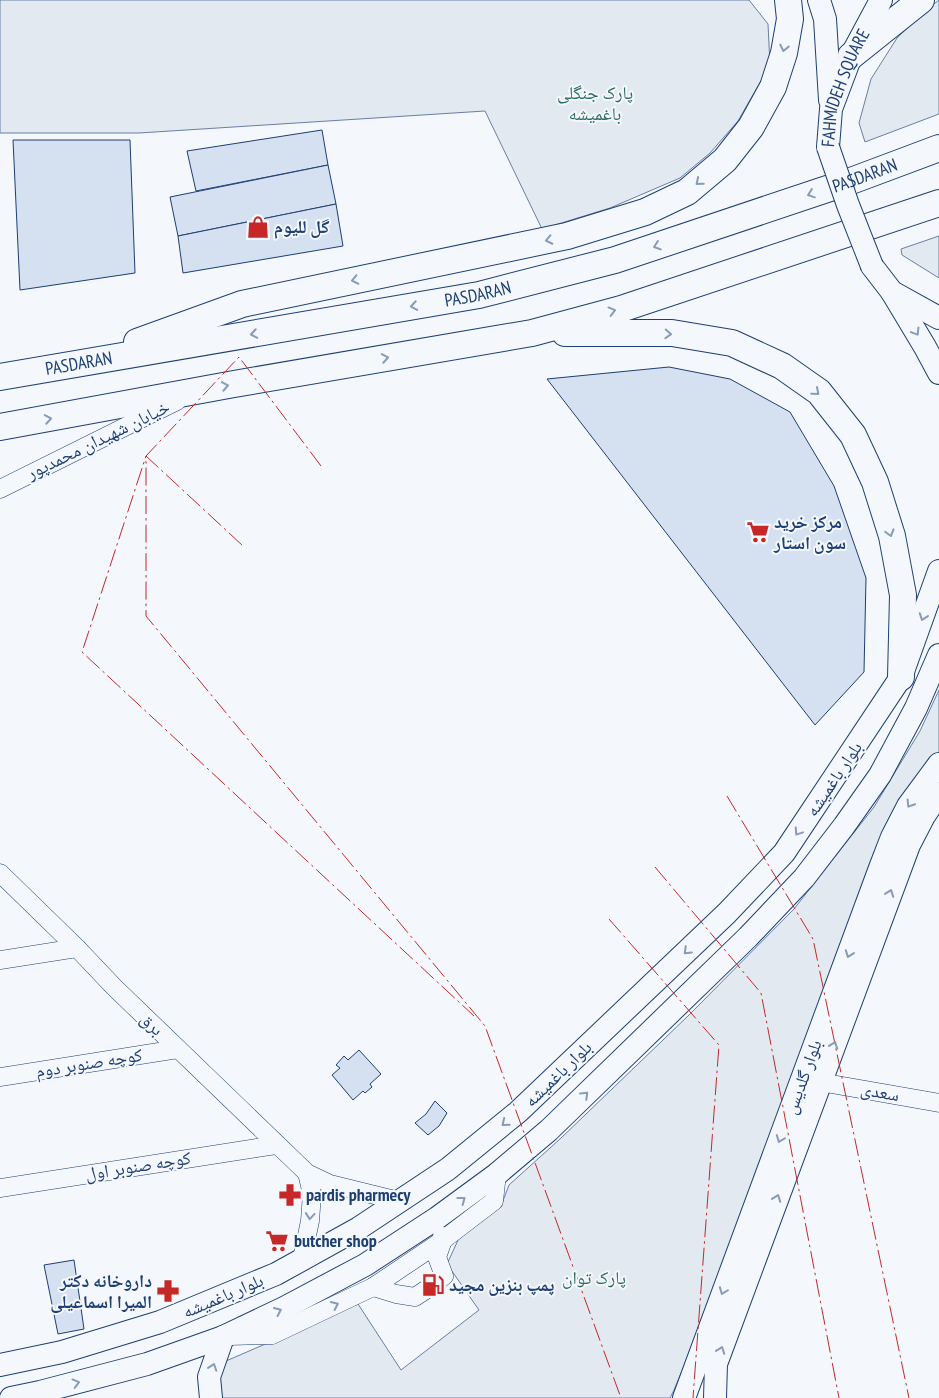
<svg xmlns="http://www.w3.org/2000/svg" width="939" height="1398" viewBox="0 0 939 1398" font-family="'PT Sans Narrow','Noto Naskh Arabic',sans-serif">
	<rect width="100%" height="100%" fill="#f4f7fb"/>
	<g fill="#e3e9f0" stroke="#687fa3">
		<polygon points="0,0 749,0 768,24 770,65 738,121 710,153 680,178 610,208 542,229 485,111 139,133 0,133"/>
		<polygon points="939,0 939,114 865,142 859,123 871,79 897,38 926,10"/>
		<polygon points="939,236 939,278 902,255 901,249"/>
		<polygon points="939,690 939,757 674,1390 670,1398 223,1398 219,1393 219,1370 226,1361 358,1304 401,1370 479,1310 447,1264 459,1238 501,1206 509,1185 560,1139 689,1015 794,909 874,807 920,731"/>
	</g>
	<g fill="#d5e0f0" stroke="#1d3f73">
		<polygon points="322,130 328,165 196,191 187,151"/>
		<polygon points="13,140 130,140 135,273 20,290"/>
		<polygon points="328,165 336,204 178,236 170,197"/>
		<polygon points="336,204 343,246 183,273 178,236"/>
		<polygon points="669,367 730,379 790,412 834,486 866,578 864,672 815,725 547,379"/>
		<polygon points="359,1050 381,1074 370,1084 372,1087 365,1093 363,1091 353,1100 332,1075 340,1068 336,1065 344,1056 348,1060"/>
		<polygon points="435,1101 447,1113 439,1126 428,1135 415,1123 426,1114"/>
		<polygon points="74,1260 84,1329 58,1334 44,1265"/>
	</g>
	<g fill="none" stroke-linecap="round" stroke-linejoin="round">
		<defs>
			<g id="minor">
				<polyline points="0,489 177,401"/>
				<polyline points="0,873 77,948 114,987 307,1173 330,1184 399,1201"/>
				<polyline points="0,960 77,948"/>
				<polyline points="0,1077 178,1049"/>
				<polyline points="820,1082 939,1103"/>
				<polyline points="0,1188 276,1145"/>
				<polyline points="302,1259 310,1221 312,1194 307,1173"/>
				<polyline points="373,1287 396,1294 415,1297 433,1285 444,1276 437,1257 443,1240 442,1236"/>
				<polyline points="229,1336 272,1335 373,1287 443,1240 494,1201 497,1174"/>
			</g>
			<g id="major">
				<polyline points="819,0 825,19 830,100"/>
				<path id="s1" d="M828,147L831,109L851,56L881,0"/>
				<polyline points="872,266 892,292 939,318"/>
				<polyline points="892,292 925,347 939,373"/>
				<polyline points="0,1365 62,1352 160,1322 276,1274 359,1228 448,1169 518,1112 727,913 784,853 901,677 939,571"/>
				<polyline points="11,1398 40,1392 147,1364 223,1337 284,1308 365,1265 437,1218 497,1174 549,1130 748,937 804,878 844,826 880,775 916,708 939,655"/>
				<polyline points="211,1398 209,1377 223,1337"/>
				<polyline points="684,1398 880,868 892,837 908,806 939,764"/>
				<polyline points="715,1398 716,1364 909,845 924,816 939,794"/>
			</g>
			<g id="highway">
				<polyline points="851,56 921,0"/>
				<polyline points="565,333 672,333 732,343 782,366 819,392 853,435 875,482 892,536 903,595 901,677"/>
				<polyline points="137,342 242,304 567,236 645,212 687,192 725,160 751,127 773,87 784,53 790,19 788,0"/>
				<path id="s2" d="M0,377L479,295L615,260L851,181L939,148"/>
				<polyline points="0,427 234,384 532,333 621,309 939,203"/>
			</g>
		</defs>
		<use href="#minor" stroke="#1d3f73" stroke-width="19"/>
		<use href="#major" stroke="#1d3f73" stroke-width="24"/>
		<use href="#highway" stroke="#1d3f73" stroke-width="28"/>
		<use href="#minor" stroke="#f4f7fb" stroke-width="18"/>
		<use href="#major" stroke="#f4f7fb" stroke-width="22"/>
		<use href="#highway" stroke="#f4f7fb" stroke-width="26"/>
		<defs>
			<polyline id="major-bridge" points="828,147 848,205 872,266"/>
		</defs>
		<use href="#major-bridge" stroke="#1d3f73" stroke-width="24" stroke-linecap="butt"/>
		<use href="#major-bridge" stroke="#f4f7fb" stroke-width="22"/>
		<g stroke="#c62828" stroke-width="1" stroke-dasharray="18 4 2.5 4" stroke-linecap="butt">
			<polyline points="321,466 239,357 146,456 82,652 474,1016"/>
			<polyline points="242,545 146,456 146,616 485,1026 621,1398"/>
			<polyline points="727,796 813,939 909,1398"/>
			<polyline points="655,867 761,993 839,1398"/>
			<polyline points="609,919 719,1045 693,1398"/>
		</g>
	</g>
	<defs><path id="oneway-chevron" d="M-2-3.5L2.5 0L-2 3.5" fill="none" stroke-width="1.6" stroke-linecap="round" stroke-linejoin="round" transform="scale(1.25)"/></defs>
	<g stroke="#889bb7">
		<use href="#oneway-chevron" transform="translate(784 48) rotate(102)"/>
		<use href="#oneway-chevron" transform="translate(699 182) rotate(140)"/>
		<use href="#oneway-chevron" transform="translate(811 194) rotate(161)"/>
		<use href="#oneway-chevron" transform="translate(549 240) rotate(168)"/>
		<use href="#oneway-chevron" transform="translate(657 246) rotate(161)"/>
		<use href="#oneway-chevron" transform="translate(355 280) rotate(168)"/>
		<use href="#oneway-chevron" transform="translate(414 306) rotate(170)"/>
		<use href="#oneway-chevron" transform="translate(612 311) rotate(-15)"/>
		<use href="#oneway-chevron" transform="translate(916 332) rotate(59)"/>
		<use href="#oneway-chevron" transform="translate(254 334) rotate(170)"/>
		<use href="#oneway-chevron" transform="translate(668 334) rotate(3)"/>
		<use href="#oneway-chevron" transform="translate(385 358) rotate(-10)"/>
		<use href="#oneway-chevron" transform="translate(225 386) rotate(-11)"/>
		<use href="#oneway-chevron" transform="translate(816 392) rotate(41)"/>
		<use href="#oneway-chevron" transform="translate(48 419) rotate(-10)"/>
		<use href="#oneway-chevron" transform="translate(890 533) rotate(74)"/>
		<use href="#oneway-chevron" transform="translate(923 617) rotate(110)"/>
		<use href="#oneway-chevron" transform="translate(910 804) rotate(122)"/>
		<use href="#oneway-chevron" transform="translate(798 832) rotate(124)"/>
		<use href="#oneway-chevron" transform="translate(890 893) rotate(-70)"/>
		<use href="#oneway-chevron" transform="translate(687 951) rotate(136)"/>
		<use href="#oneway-chevron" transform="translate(849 954) rotate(110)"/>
		<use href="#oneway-chevron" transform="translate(834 1045) rotate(-70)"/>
		<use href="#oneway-chevron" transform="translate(585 1095) rotate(-44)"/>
		<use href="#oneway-chevron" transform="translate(505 1123) rotate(141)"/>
		<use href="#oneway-chevron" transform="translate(780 1139) rotate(111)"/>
		<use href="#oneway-chevron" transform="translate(777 1198) rotate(-70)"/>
		<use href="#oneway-chevron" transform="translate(462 1200) rotate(-37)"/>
		<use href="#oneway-chevron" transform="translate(310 1216) rotate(95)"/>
		<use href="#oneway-chevron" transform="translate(723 1291) rotate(111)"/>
		<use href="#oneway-chevron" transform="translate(335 1305) rotate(-25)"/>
		<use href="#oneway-chevron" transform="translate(278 1311) rotate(-25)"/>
		<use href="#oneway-chevron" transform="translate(721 1350) rotate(-70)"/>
		<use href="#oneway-chevron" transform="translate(213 1367) rotate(-71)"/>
		<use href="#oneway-chevron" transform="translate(76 1383) rotate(-15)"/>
	</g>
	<defs>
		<symbol id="shop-bare" viewBox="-9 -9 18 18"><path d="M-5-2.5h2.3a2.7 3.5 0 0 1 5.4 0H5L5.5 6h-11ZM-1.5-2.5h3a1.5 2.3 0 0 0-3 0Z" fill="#c62828" stroke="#f4f7fb" stroke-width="2.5" paint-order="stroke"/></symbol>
		<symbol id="supermarket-bare" viewBox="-9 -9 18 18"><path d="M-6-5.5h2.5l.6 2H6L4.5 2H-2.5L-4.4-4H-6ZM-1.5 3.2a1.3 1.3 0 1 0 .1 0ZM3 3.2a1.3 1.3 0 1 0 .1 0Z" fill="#c62828" stroke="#f4f7fb" stroke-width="2.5" paint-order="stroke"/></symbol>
		<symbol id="pharmacy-bare" viewBox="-9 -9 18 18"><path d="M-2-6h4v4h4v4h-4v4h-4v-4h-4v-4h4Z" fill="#c62828" stroke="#f4f7fb" stroke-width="2.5" paint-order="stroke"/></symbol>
		<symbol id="fuel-bare" viewBox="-9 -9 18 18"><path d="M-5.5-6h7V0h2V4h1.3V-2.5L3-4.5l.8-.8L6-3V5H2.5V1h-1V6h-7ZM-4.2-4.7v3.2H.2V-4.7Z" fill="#c62828" stroke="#f4f7fb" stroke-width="2.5" paint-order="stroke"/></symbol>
	</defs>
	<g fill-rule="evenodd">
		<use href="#shop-bare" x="242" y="211" width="32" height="32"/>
		<use href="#supermarket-bare" x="742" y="516" width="32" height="32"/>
		<use href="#pharmacy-bare" x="274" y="1179" width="32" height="32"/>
		<use href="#supermarket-bare" x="261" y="1225" width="32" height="32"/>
		<use href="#fuel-bare" x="417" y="1269" width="32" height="32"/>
		<use href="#pharmacy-bare" x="152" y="1275" width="32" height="32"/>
	</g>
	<g text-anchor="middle" stroke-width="4" stroke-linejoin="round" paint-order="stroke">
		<g font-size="18" fill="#1d3f73" stroke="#f4f7fb">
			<text dy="6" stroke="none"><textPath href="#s1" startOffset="62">FAHMIDEH SQUARE</textPath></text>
			<text dy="6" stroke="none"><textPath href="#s2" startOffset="890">PASDARAN</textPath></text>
			<text dy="6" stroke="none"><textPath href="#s2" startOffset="485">PASDARAN</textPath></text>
			<text dy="6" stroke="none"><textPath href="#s2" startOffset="80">PASDARAN</textPath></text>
			<text transform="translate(98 440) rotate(-26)" y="6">خیابان شهیدان محمدپور</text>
			<text transform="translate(834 779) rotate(-56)" y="6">بلوار باغمیشه</text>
			<text transform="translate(152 1024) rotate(44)" y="6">برق</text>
			<text transform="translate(89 1063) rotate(-9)" y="6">کوچه صنوبر دوم</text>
			<text transform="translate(558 1074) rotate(-44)" y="6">بلوار باغمیشه</text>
			<text transform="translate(803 1077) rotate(-70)" y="6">بلوار گلدیس</text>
			<text transform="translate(880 1092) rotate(10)" y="6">سعدی</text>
			<text transform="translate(138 1166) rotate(-9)" y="6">کوچه صنوبر اول</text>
			<text transform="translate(223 1296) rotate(-23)" y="6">بلوار باغمیشه</text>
		</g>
		<g font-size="18" fill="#2c6c60" stroke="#f4f7fb">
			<text x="595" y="99">پارک جنگلی<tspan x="595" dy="21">باغمیشه</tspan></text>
			<text x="594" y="1284">پارک توان</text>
		</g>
		<g font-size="18" font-weight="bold" fill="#1d3f73" stroke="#f4f7fb" text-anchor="start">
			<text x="274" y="233">گل للیوم</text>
			<text x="774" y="528">مرکز خرید<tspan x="774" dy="21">سون استار</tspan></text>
			<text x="306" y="1201">pardis pharmecy</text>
			<text x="294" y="1247">butcher shop</text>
			<text x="152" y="1287" text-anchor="end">داروخانه دکتر<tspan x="152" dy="21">المیرا اسماعیلی</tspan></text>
			<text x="449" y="1291">پمپ بنزین مجید</text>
		</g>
	</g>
</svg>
